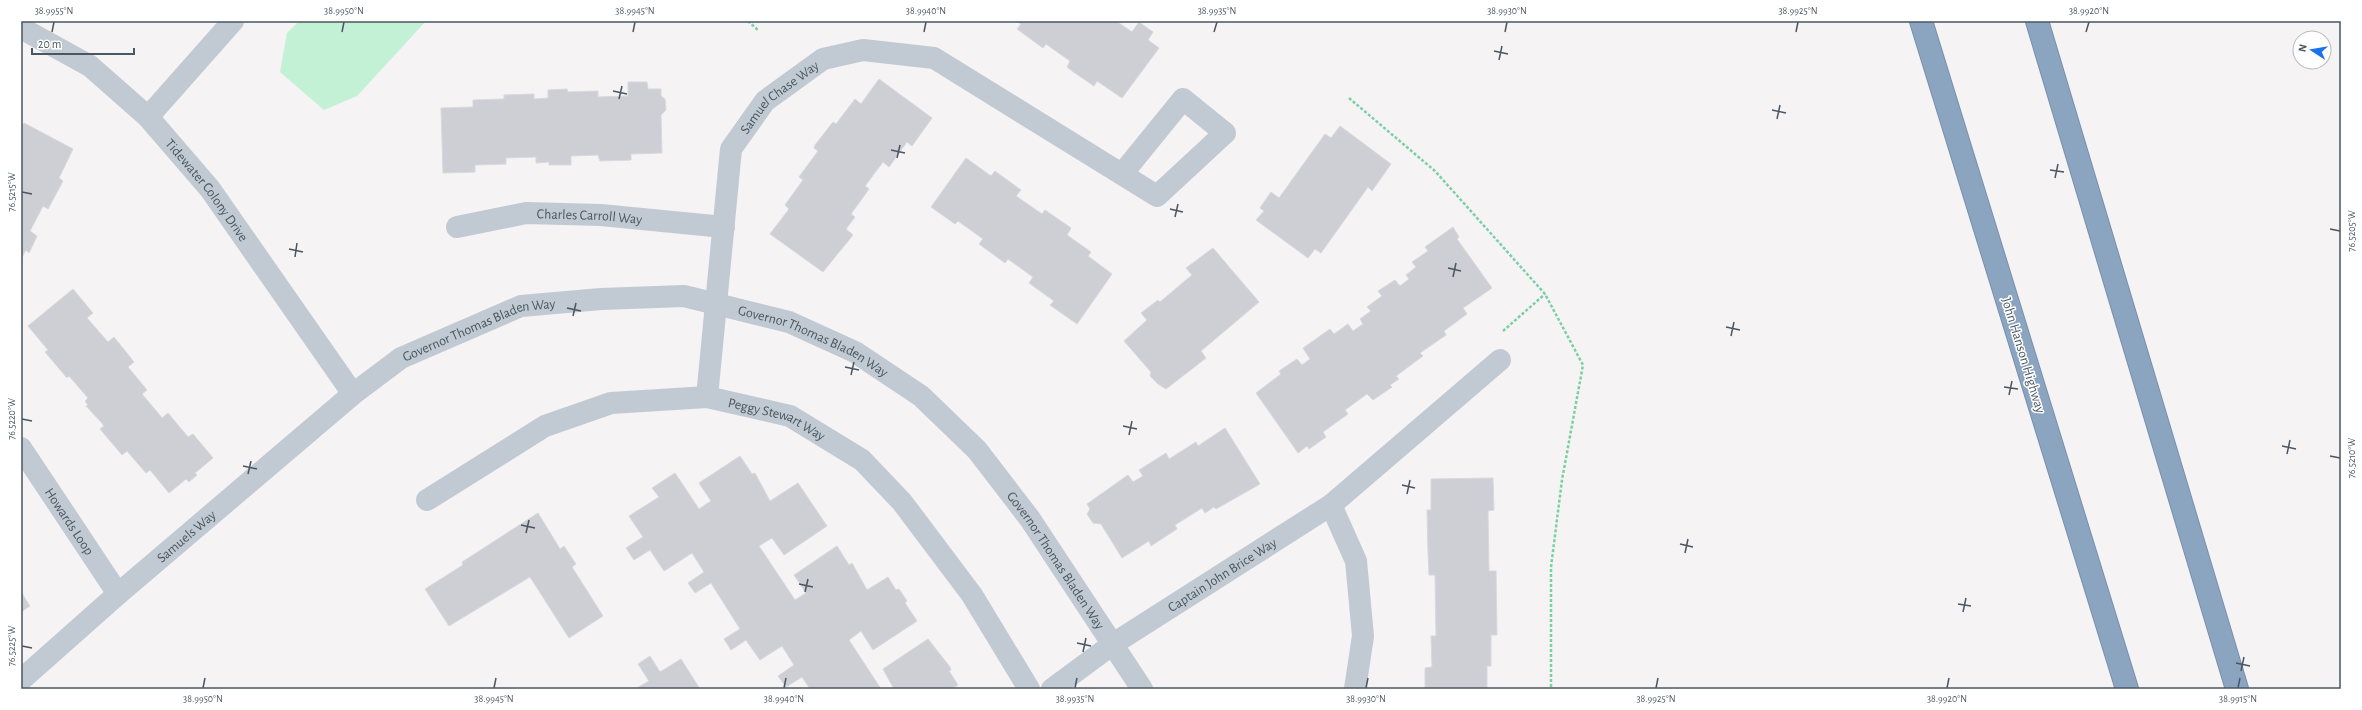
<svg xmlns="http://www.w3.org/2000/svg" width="2362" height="710" viewBox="0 0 2362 710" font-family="'Alegreya Sans',sans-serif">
	<rect width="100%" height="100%" fill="#f5f3f3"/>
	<polygon fill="#c3f1d5" points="299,21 426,21 357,96 324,110 280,72 287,33"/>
	<g fill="#cdcfd5" stroke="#d7d9de">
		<polygon points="1016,21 1116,21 1132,32 1139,22 1153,32 1148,40 1159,48 1122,98 1097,81 1094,86 1072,71 1067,67 1070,61 1046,44 1043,48 1017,29 1021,24"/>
		<polygon points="879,79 932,118 912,146 907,142 889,167 883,162 865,186 869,189 851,214 855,217 846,229 853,235 823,272 770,234 789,209 785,205 803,180 799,177 818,151 814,148 815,145 833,122 836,124 855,99 861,104"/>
		<polygon points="628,82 647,82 648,89 661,89 661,96 665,99 666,110 661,115 662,153 631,154 631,160 600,161 598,155 571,156 571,165 549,165 549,162 536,163 536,157 506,158 506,164 475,165 475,172 443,173 441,108 473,107 473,100 504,99 504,95 534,94 534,99 548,98 548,90 567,89 568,92 598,91 598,97 628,96"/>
		<polygon points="24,123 73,149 59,178 63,181 48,209 43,206 30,231 37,236 29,253 26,250 21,259 21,127"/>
		<polygon points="1340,126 1391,164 1372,191 1368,187 1321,253 1315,249 1308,258 1256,220 1264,211 1260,208 1271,192 1279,198 1325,134 1331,138"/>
		<polygon points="966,158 991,176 995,171 999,174 1021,190 1016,196 1042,214 1045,210 1071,228 1067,235 1091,252 1088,256 1112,274 1077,324 1050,305 1054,301 1029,283 1033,277 1008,259 1005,263 979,244 983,239 958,221 955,224 931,207"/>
		<polygon points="1453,227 1459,237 1457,239 1492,288 1463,308 1467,314 1444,331 1446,335 1420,353 1423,356 1396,376 1399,379 1390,385 1392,387 1373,400 1367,394 1345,410 1348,414 1323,432 1326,437 1309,449 1307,446 1298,453 1256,393 1281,374 1279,371 1297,359 1302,365 1310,359 1303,348 1330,329 1334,334 1348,324 1353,331 1363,324 1360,319 1371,311 1367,307 1382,296 1378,291 1395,280 1400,286 1409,279 1406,275 1416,267 1412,262 1428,251 1425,247"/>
		<polygon points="1213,248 1259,302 1201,351 1206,358 1166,389 1158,384 1150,376 1151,372 1124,341 1147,320 1141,313 1158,300 1160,302 1192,275 1186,268"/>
		<polygon points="73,289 93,313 87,318 108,342 114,337 134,362 128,367 147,390 142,394 158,413 162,418 168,413 188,437 193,434 213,458 195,473 197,475 189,482 186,479 169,493 150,470 146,473 127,451 122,455 100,429 104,426 101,422 86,406 88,405 85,401 88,398 69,376 67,378 45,352 48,350 28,326"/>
		<polygon points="1225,428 1260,484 1216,509 1214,507 1205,513 1202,508 1175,525 1177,529 1154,544 1151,546 1149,541 1122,558 1101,524 1093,523 1087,514 1090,509 1087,504 1128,475 1133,482 1143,476 1139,470 1166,453 1169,459 1196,442 1198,446"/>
		<polygon points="740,456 752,474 755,473 770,501 798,483 827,526 784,555 772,538 759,546 795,600 806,593 794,575 837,546 849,565 852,563 867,590 888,577 896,590 899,589 907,601 905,603 917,621 873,650 861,631 849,640 881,689 810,689 802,677 786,687 778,676 794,665 782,646 760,660 746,640 731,650 724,639 740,629 711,583 695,593 688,583 704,572 692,553 664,571 650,550 634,560 626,548 643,537 629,516 659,497 652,488 675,473 699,509 711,501 699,483"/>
		<polygon points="1493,478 1494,510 1488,511 1489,571 1496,571 1497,635 1491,635 1491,666 1487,666 1487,689 1425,689 1425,668 1432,667 1431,636 1436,636 1435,575 1429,575 1428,552 1427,510 1431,510 1431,479"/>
		<polygon points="538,513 560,549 564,546 576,564 572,567 603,616 569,638 530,577 449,626 425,589 463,565 462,562"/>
		<polygon points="21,592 30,606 21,612"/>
		<polygon points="928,639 950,667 951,670 949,671 958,685 950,689 894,689 883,669"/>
		<polygon points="650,656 660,672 681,659 700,689 635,689 649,681 638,664"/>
	</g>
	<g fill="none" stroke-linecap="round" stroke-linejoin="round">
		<defs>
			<g id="highway">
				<polyline points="1921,21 2127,689"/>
				<polyline points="2037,21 2237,689"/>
			</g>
		</defs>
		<use href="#highway" stroke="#7690ad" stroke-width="24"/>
		<g stroke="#7ad0a6" stroke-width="2.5" stroke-dasharray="3 2" stroke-linecap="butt">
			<polyline points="748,21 759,31"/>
			<polyline points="1349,98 1435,171 1545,294 1583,365 1562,480 1551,567 1551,689"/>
			<polyline points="1503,331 1545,294"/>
		</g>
		<g stroke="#c1cad2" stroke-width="22">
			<path id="s1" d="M21,28L90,66L148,117L210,189L353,394"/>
			<polyline points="148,117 233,21"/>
			<path id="s2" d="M457,227L526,213L601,215L724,227"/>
			<path id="s3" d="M707,397L731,149L765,101L823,59L863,50L934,58L1157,196L1225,133L1183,99L1122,174"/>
			<path id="s4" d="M21,448L118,594"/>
			<path id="s5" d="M427,500L545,426L611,403L707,397L790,416L862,460L902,502L972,595L1029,689"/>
			<polyline points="1331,505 1356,561 1363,636 1355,689"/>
			<path id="s6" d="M21,680L118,594L353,394L401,358L521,306L601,299L684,296L789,322L855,352L921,396L977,450L1030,519L1142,689"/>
			<path id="s7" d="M1052,689L1113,644L1331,505L1500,360"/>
		</g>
		<use href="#highway" stroke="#8ba5c1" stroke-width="22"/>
	</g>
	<path fill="none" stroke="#4a5661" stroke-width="1.5" d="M52,32L54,22M342,32L344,22M633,32L635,22M924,32L926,22M1214,32L1217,22M1505,32L1507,22M1796,32L1798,22M2086,32L2089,22M1494,51L1508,54M1499,60L1502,46M613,91L627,94M619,99L622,86M1772,110L1786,113M1777,119L1780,105M891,150L905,153M897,158L900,145M2050,170L2064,172M2055,178L2058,164M22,192L32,194M1170,209L1183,212M1175,217L1178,204M2330,229L2340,231M289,249L303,252M295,257L297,243M1448,268L1461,271M1453,277L1456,263M567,308L581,311M573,316L576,303M1726,327L1740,330M1731,336L1734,322M845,367L859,370M851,375L854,362M2004,387L2018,389M2009,395L2012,381M22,419L32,421M1123,426L1137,429M1129,435L1132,421M2282,446L2296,449M2287,454L2290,440M2330,456L2340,458M243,466L257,469M248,474L251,461M1402,485L1415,488M1407,494L1410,480M521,525L535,528M526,533L529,520M1680,544L1693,547M1685,553L1688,539M799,584L813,587M805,592L808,579M1958,604L1971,606M1963,612L1966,598M1077,643L1091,646M22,646L32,648M1083,652L1086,638M2236,663L2250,666M2241,671L2244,657M203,688L205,678M494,688L496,678M784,688L786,678M1075,688L1077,678M1366,688L1368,678M1656,688L1658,678M1947,688L1949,678M2238,688L2240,678"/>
	<g text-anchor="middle" stroke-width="3" stroke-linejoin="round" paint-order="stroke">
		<g font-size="14" fill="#4a5661" stroke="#fff">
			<text dy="5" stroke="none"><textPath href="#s3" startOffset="321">Samuel Chase Way</textPath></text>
			<text dy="5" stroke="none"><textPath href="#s1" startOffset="250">Tidewater Colony Drive</textPath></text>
			<text dy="5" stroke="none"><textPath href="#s2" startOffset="134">Charles Carroll Way</textPath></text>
			<text dy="5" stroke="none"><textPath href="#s6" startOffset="582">Governor Thomas Bladen Way</textPath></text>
			<text dy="5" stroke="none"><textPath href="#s6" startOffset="930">Governor Thomas Bladen Way</textPath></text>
			<text transform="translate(2024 355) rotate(73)" y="5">John Hanson Highway</text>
			<text dy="5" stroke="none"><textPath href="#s5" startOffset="379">Peggy Stewart Way</textPath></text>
			<text dy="5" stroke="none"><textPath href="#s4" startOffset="88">Howards Loop</textPath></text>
			<text dy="5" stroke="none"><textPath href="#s6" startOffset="219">Samuels Way</textPath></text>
			<text dy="5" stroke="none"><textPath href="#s6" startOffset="1266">Governor Thomas Bladen Way</textPath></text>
			<text dy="5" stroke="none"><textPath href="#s7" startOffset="205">Captain John Brice Way</textPath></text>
		</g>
	</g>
	<rect width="2362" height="710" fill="none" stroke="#ffffff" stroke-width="44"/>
	<g transform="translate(2312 50) rotate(282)"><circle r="19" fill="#ffffff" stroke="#b7bbc0"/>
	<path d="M0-3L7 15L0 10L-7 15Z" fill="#1a73e8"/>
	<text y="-6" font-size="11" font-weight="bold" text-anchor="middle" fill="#4a5661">N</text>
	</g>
	<path d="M32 48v6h102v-6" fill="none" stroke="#4a5661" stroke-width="2"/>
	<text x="38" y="48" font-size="12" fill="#4a5661" stroke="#ffffff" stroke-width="3" paint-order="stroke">20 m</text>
	<rect x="22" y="22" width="2318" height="666" fill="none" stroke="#4a5661" stroke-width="1.5"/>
	<g font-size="10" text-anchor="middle" fill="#4a5661">
		<text x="54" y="14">38.9955°N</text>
		<text x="344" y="14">38.9950°N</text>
		<text x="635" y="14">38.9945°N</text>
		<text x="926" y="14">38.9940°N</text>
		<text x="1217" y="14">38.9935°N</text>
		<text x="1507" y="14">38.9930°N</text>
		<text x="1798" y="14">38.9925°N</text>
		<text x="2089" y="14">38.9920°N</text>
		<text transform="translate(11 192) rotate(-90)" y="4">76.5215°W</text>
		<text transform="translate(2351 231) rotate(-90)" y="4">76.5205°W</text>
		<text transform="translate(11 419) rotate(-90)" y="4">76.5220°W</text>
		<text transform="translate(2351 458) rotate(-90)" y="4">76.5210°W</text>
		<text transform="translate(11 646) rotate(-90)" y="4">76.5225°W</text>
		<text x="203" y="702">38.9950°N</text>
		<text x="494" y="702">38.9945°N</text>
		<text x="784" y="702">38.9940°N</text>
		<text x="1075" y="702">38.9935°N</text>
		<text x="1366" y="702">38.9930°N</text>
		<text x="1656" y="702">38.9925°N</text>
		<text x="1947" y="702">38.9920°N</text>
		<text x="2238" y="702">38.9915°N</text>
	</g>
</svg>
